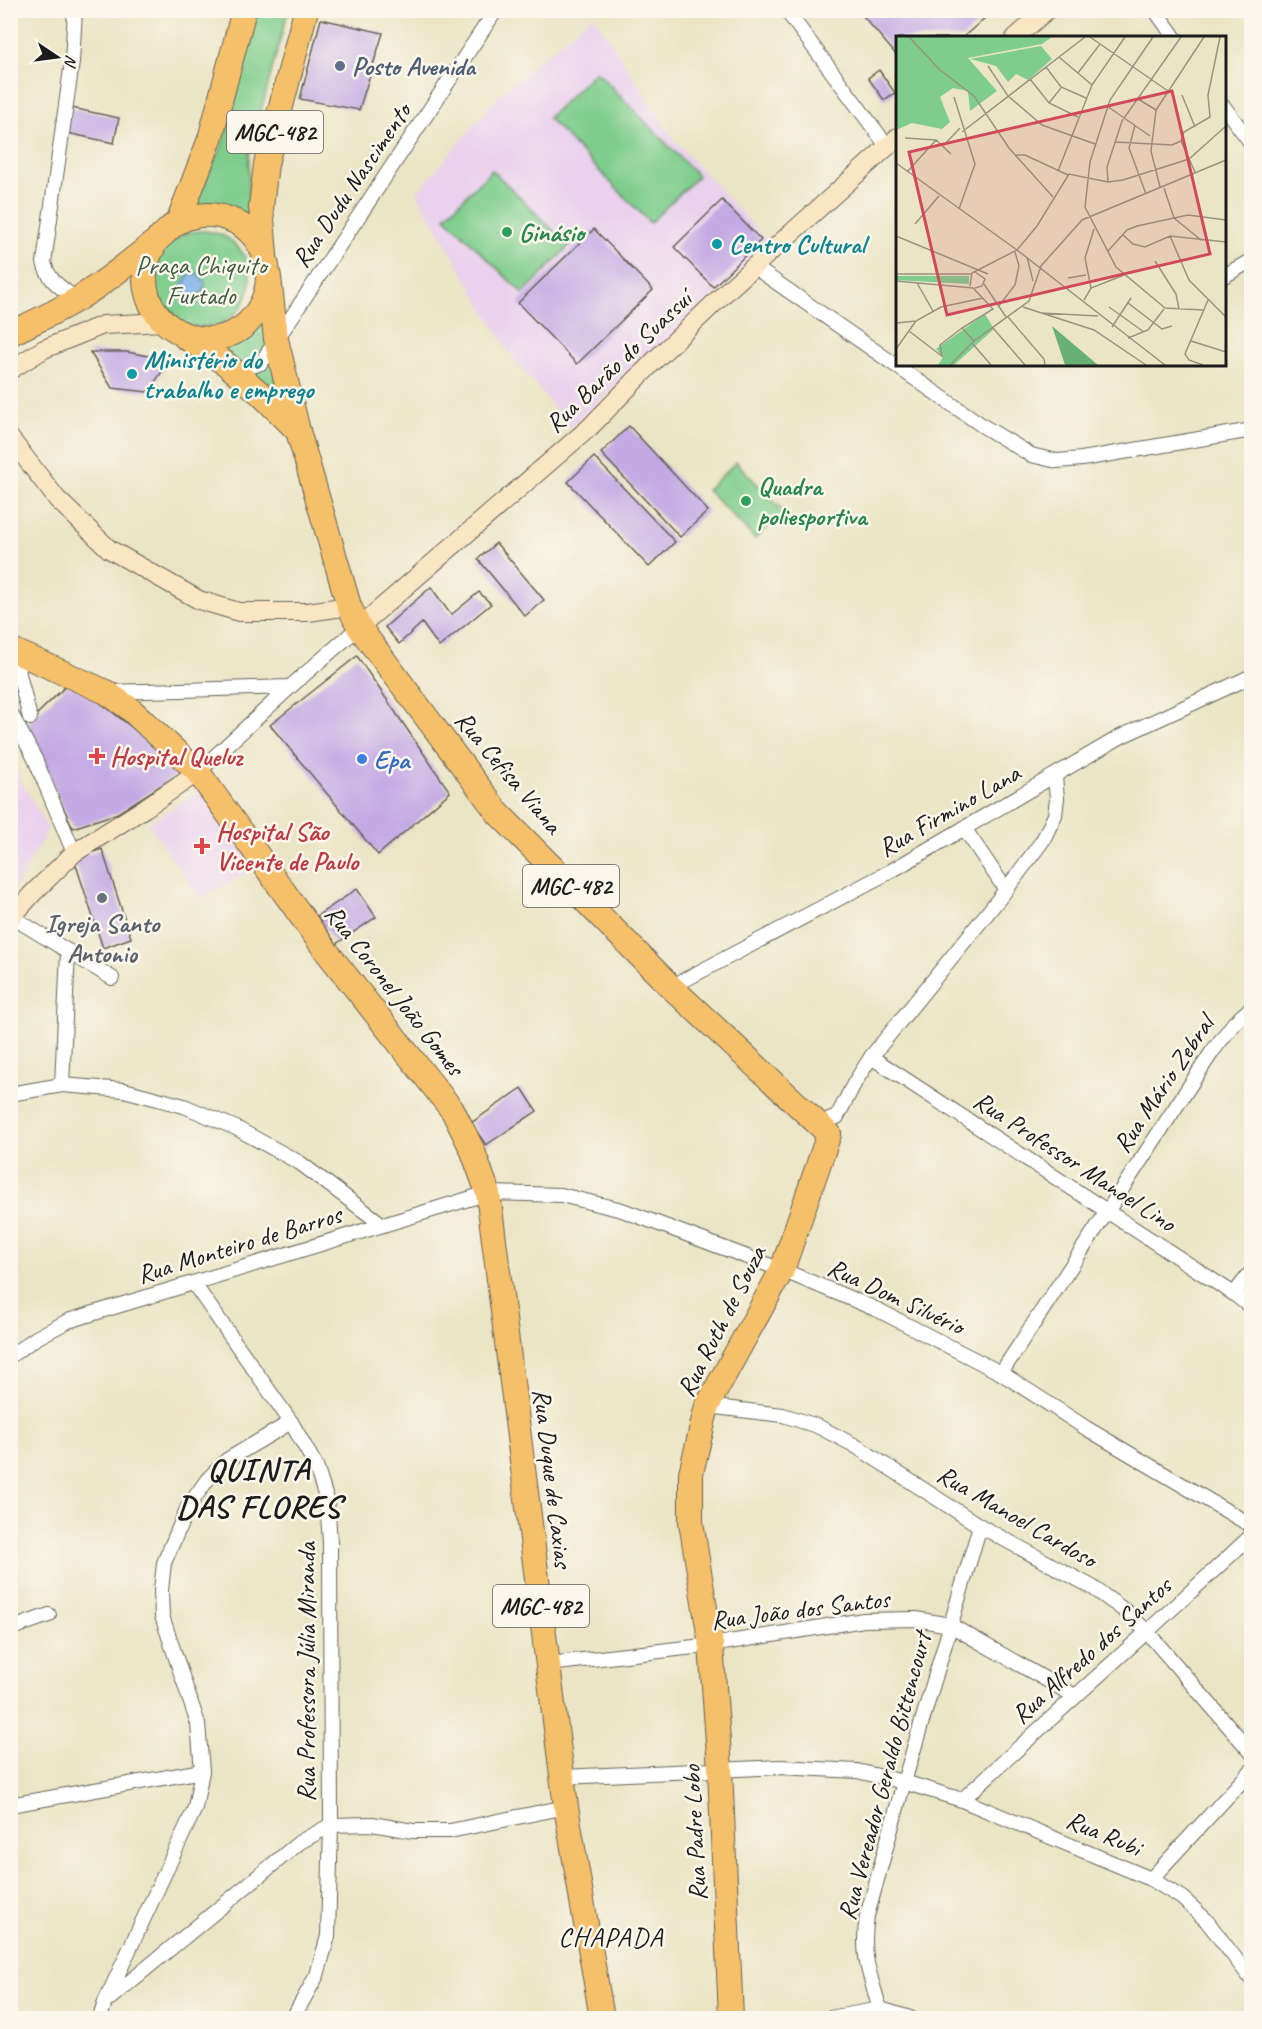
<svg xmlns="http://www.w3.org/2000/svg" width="1262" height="2029" viewBox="0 0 1262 2029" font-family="Caveat,sans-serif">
	<rect width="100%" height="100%" fill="#fbf7ec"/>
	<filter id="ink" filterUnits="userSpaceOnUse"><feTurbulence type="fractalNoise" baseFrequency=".0167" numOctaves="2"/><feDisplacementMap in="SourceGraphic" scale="12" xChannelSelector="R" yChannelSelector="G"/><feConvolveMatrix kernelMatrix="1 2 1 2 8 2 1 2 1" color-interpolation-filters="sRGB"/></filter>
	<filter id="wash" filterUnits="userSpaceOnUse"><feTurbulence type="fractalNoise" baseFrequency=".008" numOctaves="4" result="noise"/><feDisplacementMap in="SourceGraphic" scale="24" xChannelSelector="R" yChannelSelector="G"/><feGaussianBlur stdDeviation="1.35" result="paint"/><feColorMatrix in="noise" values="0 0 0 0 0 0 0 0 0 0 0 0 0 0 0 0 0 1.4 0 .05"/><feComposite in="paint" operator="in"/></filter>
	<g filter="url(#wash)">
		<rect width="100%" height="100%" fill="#ebe4c5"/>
		<g fill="#ead1ed">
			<polygon points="593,15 674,140 770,244 570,428 507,349 417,193 501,93"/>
			<polygon points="10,760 48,829 11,895 10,895"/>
			<polygon points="199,791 256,868 200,898 148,824"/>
		</g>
		<g fill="#7fcd8d" stroke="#4e7454" stroke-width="1.5">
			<polygon points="257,11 288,11 249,155 248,229 188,215 222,146"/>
			<polygon points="596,71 698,176 650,223 548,118"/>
			<polygon points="492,170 569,246 523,294 445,217"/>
			<circle cx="202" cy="279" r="48"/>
			<polygon points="262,311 291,422 205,342"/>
			<polygon points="736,462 784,512 755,539 707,490"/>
		</g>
		<polygon fill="#7cb0e9" stroke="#4c6682" stroke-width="1.5" points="190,273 198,273 205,283 204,290 197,297 189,298 183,293 183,283"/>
		<g id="blocks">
			<g fill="#c4aae4">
				<polygon points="858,10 994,10 962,38 898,38 898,57"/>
				<polygon points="321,19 383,33 359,110 300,99"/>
				<polygon points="879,70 895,93 884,100 868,78"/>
				<polygon points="67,107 119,118 114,143 62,132"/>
				<polygon points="722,200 761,240 713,287 674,247"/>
				<polygon points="594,229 653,290 577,364 518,303"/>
				<polygon points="90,352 127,352 170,360 148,392 112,388"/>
				<polygon points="629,426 708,511 680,537 601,453"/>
				<polygon points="594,457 675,542 649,567 568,482"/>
				<polygon points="496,543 544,600 525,616 478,559"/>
				<polygon points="431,587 451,615 479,592 491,604 439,647 422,623 399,644 385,627"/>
				<polygon points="357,656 450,792 378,855 270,725"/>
				<polygon points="68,684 91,695 185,770 118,813 73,828 25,726"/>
				<polygon points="102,849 131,938 103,948 74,859"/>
				<polygon points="357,889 376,917 336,944 317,916"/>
				<polygon points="522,1088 537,1111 486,1145 471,1123"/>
			</g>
		</g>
	</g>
	<g filter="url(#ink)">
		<use href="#blocks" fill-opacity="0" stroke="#646257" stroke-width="1.5"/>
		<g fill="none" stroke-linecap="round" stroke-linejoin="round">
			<defs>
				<g id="street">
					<path d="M75,10L72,62L44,262C48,281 62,288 76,299"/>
					<polyline points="786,10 887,146"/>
					<polyline points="1155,10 1175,38"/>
					<polyline points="1224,107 1252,144"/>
					<polyline points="753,266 983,426 1031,455 1057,461 1082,459 1252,430"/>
					<polyline points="1224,276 1252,260"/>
					<polyline points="235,372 261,363 496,10"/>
					<polyline points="13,650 30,718"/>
					<polyline points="108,692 290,687"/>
					<polyline points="10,712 35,759 74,853"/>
					<polyline points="198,772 290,687 359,627"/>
					<polyline points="964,828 1006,890"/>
					<polyline points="12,917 112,978"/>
					<polyline points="671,987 891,871 1120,737 1252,676"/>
					<polyline points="871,1057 1234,1294 1252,1308"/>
					<polyline points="62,1085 68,951"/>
					<polyline points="10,1094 62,1085 124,1090 184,1106 236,1128 300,1163 383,1225"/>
					<polyline points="819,1124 837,1117 855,1082 871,1057 1006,890 1043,840 1055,815 1057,798 1055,777"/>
					<polyline points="194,1284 291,1422 316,1466 327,1501 330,1542 331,1825 328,1936 317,1975 293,2018"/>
					<polyline points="1234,1294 1252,1271"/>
					<polyline points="10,1356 36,1338 68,1321 488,1193 561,1195 622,1210 782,1270 878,1310 1001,1373 1086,1428 1252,1526"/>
					<polyline points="1001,1373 1212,1052 1234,1023 1252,1007"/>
					<polyline points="707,1406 783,1415 817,1426 854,1445 980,1526 1092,1587 1128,1613 1148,1633 1252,1753"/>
					<polyline points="10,1629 49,1615"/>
					<polyline points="549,1664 711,1645 864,1620 916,1619 950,1625 1075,1696"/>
					<polyline points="562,1777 780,1767 857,1771 904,1782 962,1800 1151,1879 1182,1898 1206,1920 1252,1980"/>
					<path d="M962,1800C1058,1711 1156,1625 1252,1535"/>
					<polyline points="10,1805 202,1771"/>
					<polyline points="1151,1879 1252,1770"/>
					<polyline points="109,1999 300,1842 331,1825 372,1824 413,1831 450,1831 566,1807"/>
					<path d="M880,2009C869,1972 861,1956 867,1916L904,1782L980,1526"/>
					<polyline points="100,2018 105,2002 195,1808 202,1771 198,1724 162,1616 161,1590 164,1563 188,1507 207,1480 227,1460 291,1422"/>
					<polyline points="830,2018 880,2009 910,2018"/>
				</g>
				<g id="secondary">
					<polyline points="1015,38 1047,10"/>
					<polyline points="10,370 44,349 103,325 163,322"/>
					<polyline points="10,438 57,499 109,549 199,600 239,612 308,612 349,606"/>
					<polyline points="359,627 590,427 656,359 729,289 898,137"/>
					<polyline points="10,919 33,893 74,853 145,808 198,772"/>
				</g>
				<g id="highway">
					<polyline points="178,222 210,139 244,10"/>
					<polyline points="265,254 261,207 266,164 306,10"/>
					<polyline points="269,277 276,339 298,431 349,606 359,627 498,813 671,987 829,1134 782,1270 707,1406 691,1473 691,1522 711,1645 720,1769 731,2018"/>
					<path d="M10,334C37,320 66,308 90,291C113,276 135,258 156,241C164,235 171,225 180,221C195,214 213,213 229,219C249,226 264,245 267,266C270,283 266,299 256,313C222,363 142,335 145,274C145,262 151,251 157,240"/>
					<polyline points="185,337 225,363 262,395 298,431"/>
					<polyline points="10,649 106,692 129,708 198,772 327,952 453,1111 472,1149 488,1193 566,1807 602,2018"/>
				</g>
			</defs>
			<use href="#street" stroke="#646257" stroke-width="16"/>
			<use href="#secondary" stroke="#646257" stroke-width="20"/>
			<use href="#highway" stroke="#646257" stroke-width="26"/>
			<use href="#street" stroke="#fff" stroke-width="14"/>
			<use href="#secondary" stroke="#fbe6c4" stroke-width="18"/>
			<use href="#highway" stroke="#f6c06b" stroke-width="24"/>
		</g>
	</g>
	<circle fill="#5c6f8a" stroke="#fbf7ec" stroke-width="2" cx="340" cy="66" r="6"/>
	<g fill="#2e9e5b" stroke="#fbf7ec" stroke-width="2">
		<circle cx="507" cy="232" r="6"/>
		<circle cx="746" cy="501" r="6"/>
	</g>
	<g fill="#0f9aa8" stroke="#fbf7ec" stroke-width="2">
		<circle cx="717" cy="244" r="6"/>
		<circle cx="132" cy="374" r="6"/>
	</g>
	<g fill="#e0444e" stroke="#fbf7ec" stroke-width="2">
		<path d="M94 747h6v6h6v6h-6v6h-6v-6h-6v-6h6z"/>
		<path d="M199 837h6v6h6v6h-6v6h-6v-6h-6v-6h6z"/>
	</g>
	<circle fill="#3f7fe0" stroke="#fbf7ec" stroke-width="2" cx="362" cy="759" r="6"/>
	<circle fill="#6b7280" stroke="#fbf7ec" stroke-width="2" cx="102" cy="898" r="6"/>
	<g text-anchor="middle" stroke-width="5" stroke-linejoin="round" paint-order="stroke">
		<g fill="#fbf7ec" stroke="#5f5e5a" stroke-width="1.5">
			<rect x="227" y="111" width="96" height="42" rx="4.5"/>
			<rect x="523" y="865" width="96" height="42" rx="4.5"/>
			<rect x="493" y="1585" width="96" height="42" rx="4.5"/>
		</g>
		<g font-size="24" font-weight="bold" fill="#1c1c1c">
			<text x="275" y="140">MGC-482</text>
			<text x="571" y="894">MGC-482</text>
			<text x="541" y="1614">MGC-482</text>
		</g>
		<g font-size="26" font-weight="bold" fill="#4e5e75" stroke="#fbf7ec" text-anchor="start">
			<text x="352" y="75">Posto Avenida</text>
		</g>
		<g font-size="26" fill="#1c1c1c" stroke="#fbf7ec">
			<text transform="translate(351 185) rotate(-56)" y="9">Rua Dudu Nascimento</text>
			<text transform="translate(618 361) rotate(-44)" y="9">Rua Barão do Suassuí</text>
			<text transform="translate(509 772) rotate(50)" y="9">Rua Cefisa Viana</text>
			<text transform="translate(949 810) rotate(-30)" y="9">Rua Firmino Lana</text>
			<text transform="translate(395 990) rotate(52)" y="9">Rua Coronel João Gomes</text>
			<text transform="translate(1163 1084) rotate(-56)" y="9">Rua Mário Zebral</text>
			<text transform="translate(1075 1161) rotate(33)" y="9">Rua Professor Manoel Lino</text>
			<text transform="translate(239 1244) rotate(-17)" y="9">Rua Monteiro de Barros</text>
			<text transform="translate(896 1296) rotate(25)" y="9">Rua Dom Silvério</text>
			<text transform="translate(721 1321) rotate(-63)" y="9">Rua Ruth de Souza</text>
			<text transform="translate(553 1478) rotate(83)" y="9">Rua Duque de Caxias</text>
			<text transform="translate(1017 1516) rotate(30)" y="9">Rua Manoel Cardoso</text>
			<text transform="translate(800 1609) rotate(-7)" y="9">Rua João dos Santos</text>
			<text transform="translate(1091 1650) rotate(-42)" y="9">Rua Alfredo dos Santos</text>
			<text transform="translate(306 1672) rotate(-90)" y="9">Rua Professora Júlia Miranda</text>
			<text transform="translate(884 1776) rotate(-75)" y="9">Rua Vereador Geraldo Bittencourt</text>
			<text transform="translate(694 1833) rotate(-93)" y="9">Rua Padre Lobo</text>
			<text transform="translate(1104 1833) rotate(23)" y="9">Rua Rubi</text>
		</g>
		<g font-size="26" font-weight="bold" fill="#27864d" stroke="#fbf7ec" text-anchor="start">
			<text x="519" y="241">Ginásio</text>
			<text x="758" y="495">Quadra<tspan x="758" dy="30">poliesportiva</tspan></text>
		</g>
		<g font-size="26" font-weight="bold" fill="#0d838f" stroke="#fbf7ec" text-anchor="start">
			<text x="729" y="253">Centro Cultural</text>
			<text x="144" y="368">Ministério do<tspan x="144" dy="30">trabalho e emprego</tspan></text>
		</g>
		<g font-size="26" fill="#3f5a44" stroke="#fbf7ec">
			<text x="201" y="274">Praça Chiquito<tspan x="201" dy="30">Furtado</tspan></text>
		</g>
		<g font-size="26" font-weight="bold" fill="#be3a42" stroke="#fbf7ec" text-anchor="start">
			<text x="110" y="765">Hospital Queluz</text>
			<text x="216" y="840">Hospital São<tspan x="216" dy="30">Vicente de Paulo</tspan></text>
		</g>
		<g font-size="26" font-weight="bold" fill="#366cbe" stroke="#fbf7ec" text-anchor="start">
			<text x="374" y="768">Epa</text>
		</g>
		<g font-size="26" font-weight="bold" fill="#5b616d" stroke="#fbf7ec">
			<text x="102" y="932">Igreja Santo<tspan x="102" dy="30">Antonio</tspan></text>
		</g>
		<g font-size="27" letter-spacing="1.5" fill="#1c1c1c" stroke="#fbf7ec">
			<text x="611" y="1946">CHAPADA</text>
		</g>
		<g font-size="32" font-weight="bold" letter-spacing="1.5" fill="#1c1c1c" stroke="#fbf7ec">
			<text x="259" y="1480">QUINTA<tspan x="259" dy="37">DAS FLORES</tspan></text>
		</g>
	</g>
	<g transform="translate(896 36)">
		<rect width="330" height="330" fill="#ebe4c5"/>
		<path d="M0,1H156L146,8L72,22L101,55L74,75L72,55L57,52L44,61L54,86L46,93L16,87L0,94ZM145,10L156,23L132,44L120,38L112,46L100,30L74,23ZM0,240H73V248L0,244ZM89,278L98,293L58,329H42L47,321L40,313Z" fill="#7fcd8d"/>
		<path d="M156,290L202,329H169Z" fill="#67b078"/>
		<path fill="none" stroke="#989481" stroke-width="1.5" d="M13,1L44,34L78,60L113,112L157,161M194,1L272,55M257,1L214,64L194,126L189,171L220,231L269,272M163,21L196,49M92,30L112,60L146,89L199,108M150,31L165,51L190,62M182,37L204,8M134,43L153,67L182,81M286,59L299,91M58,61L79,128L63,173M242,63L260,74M153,67L165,52M211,70L254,100M239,89L233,112L250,158M66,96L189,1M9,102L40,104L55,118M285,105L299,136M219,106L276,109L285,105L288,96L314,81L312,59L324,1M48,109L64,92M120,119H129L172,139M0,127L121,214M162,135L196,49L229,1M11,136L40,104M212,146L211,131L226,85L285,1M264,151L255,115L260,74L308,1M268,152L278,182L305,204M19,188L43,160M227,199L237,208L249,211L274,200L330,206M0,200L92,238M274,200L293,244L330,281M121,214L269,329M212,215L231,194L241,190L292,179L330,184M131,221L137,245M259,225L280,258L283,273M79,236L89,243L86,250L79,252M0,238H75M172,242L190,239M0,245L77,252L97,273L66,292L78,305L133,265L145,230L186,184L330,124M21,247L37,275M88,248L110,281M74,250L76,237L121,214L141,190L173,138L212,146L227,144L293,123L330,90M195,252L189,222L198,193M188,264L195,252L228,239M232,267L266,293L276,290M102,271L119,249L123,230L119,216M127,271L198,294L250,329M213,271L248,296M269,272L307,274M146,277L202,280M112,281L148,323L149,329M0,287L20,285L45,271L87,262M216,291L235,262M97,292L129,329M13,295L47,321M232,302L252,294L268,273M295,305L330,316M76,307L95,329M0,313L20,285M46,320L44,309L66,292M54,329L78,305M307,329L293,324L289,318L312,264"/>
		<path fill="#d1495b" fill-opacity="0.15" stroke="#d1495b" stroke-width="3" d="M276,55L314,218L51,279L13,116Z"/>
		<rect width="330" height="330" fill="none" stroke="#1c1c1c" stroke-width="3"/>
	</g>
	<rect width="1262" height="2029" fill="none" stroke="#fbf7ec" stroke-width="36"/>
	<g transform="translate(57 57) rotate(103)" stroke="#fbf7ec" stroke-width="4.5" paint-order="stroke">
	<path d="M0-4.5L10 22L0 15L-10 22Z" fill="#1c1c1c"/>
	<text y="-9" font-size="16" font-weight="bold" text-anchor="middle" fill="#1c1c1c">N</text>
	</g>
</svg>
